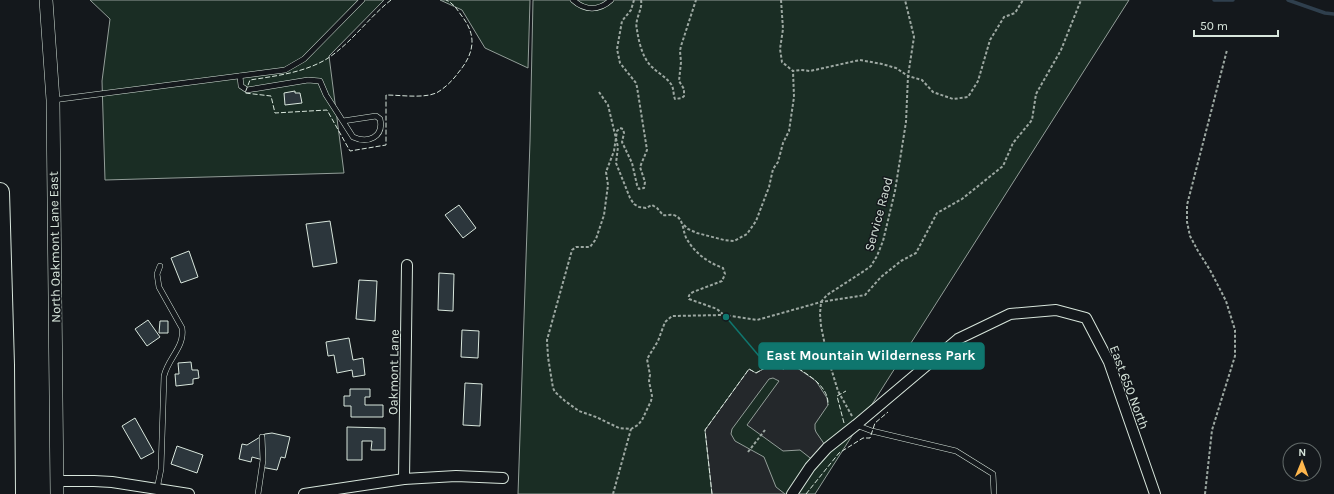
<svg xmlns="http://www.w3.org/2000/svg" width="1334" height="494" viewBox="0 0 1334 494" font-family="Karla,sans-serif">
	<rect width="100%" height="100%" fill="#14181c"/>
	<g fill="#1a2d24" stroke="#939e99">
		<polygon points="90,0 384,0 329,56 344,173 105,180 102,81 110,19"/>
		<polygon points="440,0 530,0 528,68 485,48 462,10"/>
		<polygon points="533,0 1129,0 815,494 518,494 530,141"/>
	</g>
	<polygon fill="#24282b" stroke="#939e99" points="790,363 816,381 827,398 828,405 815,424 815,429 816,432 827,448 814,461 800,450 783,451 747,425 779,381 773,378 769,379 732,429 731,434 735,441 764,457 776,487 785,494 712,494 705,430 749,369 756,373 765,368 773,366 784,369"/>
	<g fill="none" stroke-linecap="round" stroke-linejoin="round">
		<g stroke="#2f3f4d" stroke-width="3.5">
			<polyline points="1214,0 1233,0"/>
			<polyline points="1288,0 1325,13 1334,14"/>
		</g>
	</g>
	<g fill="#2c363c" stroke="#d8e6dc">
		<polygon points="295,91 295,93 300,93 302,103 285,105 284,93"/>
		<polygon points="459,205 476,228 463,238 445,215"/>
		<polygon points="330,221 337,263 313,267 306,224"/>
		<polygon points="189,251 198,277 181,283 171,258"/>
		<polygon points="439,273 454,274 453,311 438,310"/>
		<polygon points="359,280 377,281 375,321 356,319"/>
		<polygon points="148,320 160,337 147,346 135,329"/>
		<polygon points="160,321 168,321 168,333 159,333"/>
		<polygon points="462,330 479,331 478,358 461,357"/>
		<polygon points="349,338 353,360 363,358 365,375 353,377 352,370 337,373 334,355 328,356 326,342"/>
		<polygon points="191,362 192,370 198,370 199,378 193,379 193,384 176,386 175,374 179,374 178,363"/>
		<polygon points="465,383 482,384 480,426 463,425"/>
		<polygon points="350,389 370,389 370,397 365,397 365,405 383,405 383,417 351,417 351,406 344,406 344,396 350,396"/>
		<polygon points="135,418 154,452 141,459 122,426"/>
		<polygon points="347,427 385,428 385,450 371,450 372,441 362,441 362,460 347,460"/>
		<polygon points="272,433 290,437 285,458 281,457 277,470 261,467 263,460 252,457 251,462 239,459 242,444 247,445 265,434"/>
		<polygon points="177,446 203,455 197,473 171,464"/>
	</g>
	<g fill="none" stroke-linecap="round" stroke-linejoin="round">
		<defs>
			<g id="service">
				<path d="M573,0C585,11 599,11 611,0"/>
				<path d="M240,76L241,86L247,90L308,80L320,81L326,95L353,137C368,144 384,137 380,119L376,116L343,121"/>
				<polyline points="53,100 285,70 304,59 362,0"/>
				<polyline points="856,425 872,431 956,451 993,474 994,494"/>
				<path d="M157,489L161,469L164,376C168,358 185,347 182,328L159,287L157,274L160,266"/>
				<polyline points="258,494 263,460 262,437"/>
			</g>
			<g id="minor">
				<polyline points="404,479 407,265"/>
				<polyline points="57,481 94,481 112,482 189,494"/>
				<polyline points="304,494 404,479 456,476 503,478"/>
				<polyline points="792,494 810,467 827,448 856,425 958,339 1010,314 1056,310 1086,318 1109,362 1155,494"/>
			</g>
			<polyline id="tertiary" points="46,0 53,100 57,494"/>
			<polyline id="motorway" points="0,192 5,365 6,494"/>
		</defs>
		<use href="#service" stroke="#d8e6dc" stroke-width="6"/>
		<use href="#minor" stroke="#d8e6dc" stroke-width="12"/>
		<use href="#tertiary" stroke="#d8e6dc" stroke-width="14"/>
		<use href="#motorway" stroke="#d8e6dc" stroke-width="20"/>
		<g stroke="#9da8a2" stroke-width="2" stroke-dasharray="3 2" stroke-linecap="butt">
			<polyline points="634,0 631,10 622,21 617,49 620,63 636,83 637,87 647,150 640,167 645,182 644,188 639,189 637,185 632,163 622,142 624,133 623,129 620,128 617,131 614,151 606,172 608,185 604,215 596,239 590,247 576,247 572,250 547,340 548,357 553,388 555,392 565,401 579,411 596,417 619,428 631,429 638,425 642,420 651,401 652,396 649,381 650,375 647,359 658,341 665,322 672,316 724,315 757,320 821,302 865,295 881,277 901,261 916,253 937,213 962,199 1003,166 1013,143 1032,120 1036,94 1061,50 1081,0"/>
			<path d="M641,0C643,10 634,19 637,30C639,43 643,59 652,67C658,73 666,77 671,84C674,88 673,94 675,99L682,98L684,96V89L679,81L681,62L680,51L681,46L696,0"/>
			<polyline points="781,0 783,29 780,49 782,62 793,71 801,70 810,71 860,60 882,64 896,68 908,76 922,80 933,92 953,99 968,97 978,81 990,40 1004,17 1015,13 1023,0"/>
			<path d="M599,92L608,105L618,147L616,163L630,198L634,204L639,207L646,208L652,205L657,208L663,215C666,216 670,214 673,215C685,217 682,234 688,241C696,254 709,263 723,268L725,274L722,281L693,292C690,294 688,295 689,299L717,309L724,315"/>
			<polyline points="684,225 688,229 697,233 724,240 734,241 747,234 756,221 769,187 773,169 778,162 783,143 789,131 794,97 793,71"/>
			<polyline points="852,416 838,391 827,355 821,326 820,314 821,302 827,295 864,271 871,266 877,256 883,241 895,191 906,122 908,76 914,37 905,0"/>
			<polyline points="748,452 765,430"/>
			<polyline points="613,494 631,429"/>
			<polyline points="1205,494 1212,430 1235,356 1235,330 1226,301 1210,270 1198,251 1190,236 1187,222 1187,205 1227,50"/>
		</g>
		<use href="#service" stroke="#14181c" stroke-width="5"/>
		<use href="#minor" stroke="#14181c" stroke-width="10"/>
		<use href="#tertiary" stroke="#14181c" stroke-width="13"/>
		<use href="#motorway" stroke="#14181c" stroke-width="18"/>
		<g stroke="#d8e6dc" stroke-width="1" stroke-dasharray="5 2" stroke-linecap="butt">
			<path d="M391,0C368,18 350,45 325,60C302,73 275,76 250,80L245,93L271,96L275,113L327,110L350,151L386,145V95C401,95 426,99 438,92C446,87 453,80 458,73C474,54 478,36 461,15C457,9 453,3 446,0"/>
			<polyline points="844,423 837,396 846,391"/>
			<path d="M712,494L705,430L749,369L756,373L765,368L773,366L784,369L790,363C804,373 829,384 828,405"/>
			<polyline points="806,494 839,453 863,438 870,438 875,423 888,412"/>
		</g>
	</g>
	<g text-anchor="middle" stroke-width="3" stroke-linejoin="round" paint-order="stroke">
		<g font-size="13" fill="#d8e6dc" stroke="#14181c">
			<text transform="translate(878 214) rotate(-75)" y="5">Service Raod</text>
			<text transform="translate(54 247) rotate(-91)" y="5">North Oakmont Lane East</text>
			<text transform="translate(393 372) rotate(-89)" y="5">Oakmont Lane</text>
			<text transform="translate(1130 387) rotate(69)" y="5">East 650 North</text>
		</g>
	</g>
	<path fill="none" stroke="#0f766e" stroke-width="1.5" d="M726 317L759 356"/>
	<circle fill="#0f766e" stroke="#14181c" stroke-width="1.5" cx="726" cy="317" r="4"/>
	<rect fill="#0f766e" stroke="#0f766e" stroke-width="1.5" x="759" y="343" width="225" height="26" rx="4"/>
	<g font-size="14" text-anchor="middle" font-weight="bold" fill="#fff">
		<text x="871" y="360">East Mountain Wilderness Park</text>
	</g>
	<g transform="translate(1302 462) rotate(1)"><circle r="19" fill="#14181c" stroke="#626a69"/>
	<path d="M0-3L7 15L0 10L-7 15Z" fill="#ffb74d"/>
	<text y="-6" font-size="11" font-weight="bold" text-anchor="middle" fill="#d8e6dc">N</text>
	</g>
	<path d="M1194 30v6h84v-6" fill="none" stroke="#d8e6dc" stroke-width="2"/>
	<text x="1200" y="30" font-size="12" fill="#d8e6dc" stroke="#14181c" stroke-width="3" paint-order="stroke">50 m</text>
</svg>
